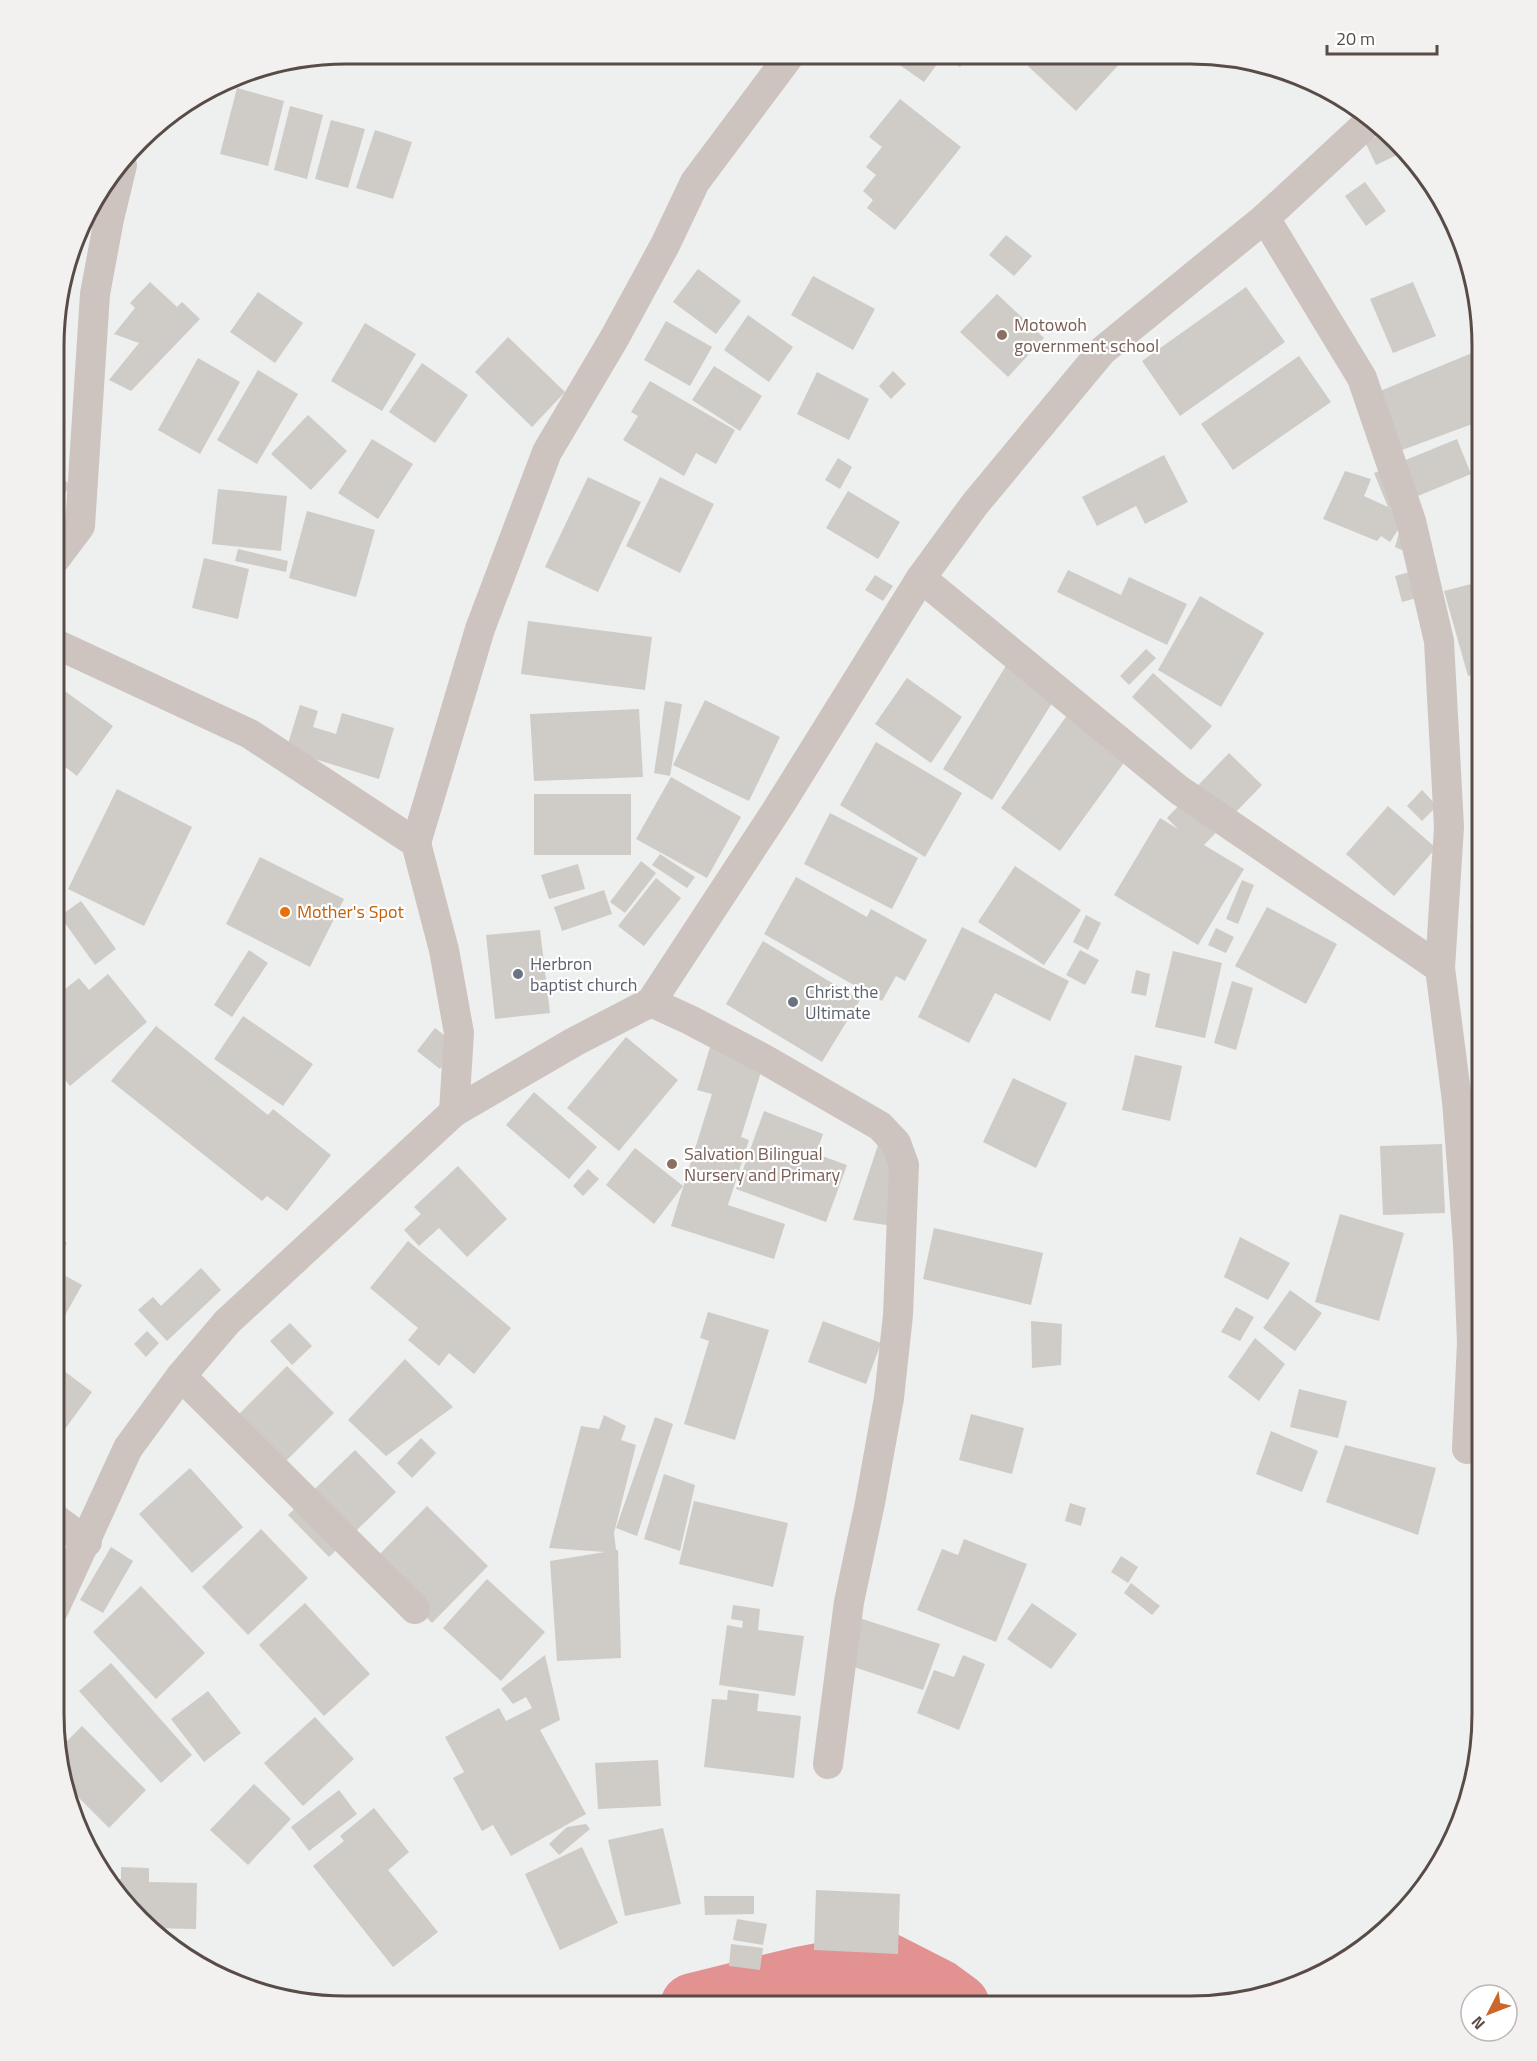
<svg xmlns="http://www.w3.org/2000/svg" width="1537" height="2061" viewBox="0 0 1537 2061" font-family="'Titillium Web',sans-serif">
	<rect width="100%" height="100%" fill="#edf0ef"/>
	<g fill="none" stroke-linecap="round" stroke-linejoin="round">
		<polyline stroke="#e29291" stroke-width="66" points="693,2006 799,1980 883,1964 938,1992 957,2006"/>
	</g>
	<g fill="#cfcbc7">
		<polygon points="887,56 943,56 924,82"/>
		<polygon points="950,56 968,56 960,67 948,59"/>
		<polygon points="1038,56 1122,56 1124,59 1076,111 1028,66"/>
		<polygon points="237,88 284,101 268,166 220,154"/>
		<polygon points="900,99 961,147 895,230 867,208 873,200 863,191 876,175 866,167 882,147 869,137"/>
		<polygon points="290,106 323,115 307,179 274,170"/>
		<polygon points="331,120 365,129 348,188 315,179"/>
		<polygon points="375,130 412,142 393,199 356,188"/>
		<polygon points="1384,133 1397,155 1376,165 1365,142"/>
		<polygon points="1365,182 1386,211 1366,226 1345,196"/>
		<polygon points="1006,235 1032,256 1014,276 989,255"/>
		<polygon points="698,269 741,301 716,334 673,302"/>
		<polygon points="813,276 875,309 853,350 791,315"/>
		<polygon points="150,282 177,307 182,302 200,319 131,391 109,380 139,343 114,334 135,308 130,303"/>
		<polygon points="1413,282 1436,336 1393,353 1370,299"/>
		<polygon points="1246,287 1285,342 1180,416 1142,361"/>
		<polygon points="258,292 303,323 275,363 230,332"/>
		<polygon points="997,294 1044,338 1008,377 960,332"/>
		<polygon points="748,315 793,347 769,382 724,350"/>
		<polygon points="666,321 712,347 690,386 644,360"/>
		<polygon points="365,323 416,354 382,411 331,381"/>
		<polygon points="508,337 565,392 532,427 475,372"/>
		<polygon points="1472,353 1483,365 1483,420 1378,459 1356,401"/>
		<polygon points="1299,356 1331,402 1233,470 1201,424"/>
		<polygon points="198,358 240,382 200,454 158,430"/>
		<polygon points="422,363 468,395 435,443 389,412"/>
		<polygon points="714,366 762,396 740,431 692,400"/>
		<polygon points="258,370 298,394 257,464 217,440"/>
		<polygon points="893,371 906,384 891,399 879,386"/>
		<polygon points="817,372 869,399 849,440 797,414"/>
		<polygon points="650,381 735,430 716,464 696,453 684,476 623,440 638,416 631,412"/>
		<polygon points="308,415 347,451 311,490 271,454"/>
		<polygon points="372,439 413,464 378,519 338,493"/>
		<polygon points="1457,439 1471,474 1389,508 1407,516 1390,542 1381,536 1377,541 1323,519 1345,471 1371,479 1364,496 1388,507 1374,473"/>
		<polygon points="1164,455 1188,502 1145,524 1136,506 1097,526 1082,497"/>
		<polygon points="838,458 852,467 840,489 825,480"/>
		<polygon points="56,474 71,485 56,506"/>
		<polygon points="588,477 641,502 598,592 545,567"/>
		<polygon points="660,477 714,504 680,573 626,546"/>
		<polygon points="218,489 287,496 281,551 212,544"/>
		<polygon points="848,491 900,522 878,559 826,528"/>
		<polygon points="307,511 375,530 356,597 289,578"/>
		<polygon points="1401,526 1404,551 1395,547"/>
		<polygon points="238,549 288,561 286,572 235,561"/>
		<polygon points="204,558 249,569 238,619 192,608"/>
		<polygon points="1068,570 1121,595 1129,577 1187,604 1167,645 1057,592"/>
		<polygon points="1417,570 1424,596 1402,602 1395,576"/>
		<polygon points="875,575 893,586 883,601 865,590"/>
		<polygon points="1483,581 1483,672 1468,676 1444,591"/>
		<polygon points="1200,596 1264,633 1221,707 1158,670"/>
		<polygon points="528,621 652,637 645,690 521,674"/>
		<polygon points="1146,649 1156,658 1129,685 1120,676"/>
		<polygon points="1007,664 1057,695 992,800 943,769"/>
		<polygon points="1153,673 1212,726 1191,750 1132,697"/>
		<polygon points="907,678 962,717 931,763 875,724"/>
		<polygon points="62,689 113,726 77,776 56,760 56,696"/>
		<polygon points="705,700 780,737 749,801 673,765"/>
		<polygon points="665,701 682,704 670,776 654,773"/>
		<polygon points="300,705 318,711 313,727 336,734 342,713 394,728 379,779 286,750"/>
		<polygon points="639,709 643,777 534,781 530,714"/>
		<polygon points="1068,714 1128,757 1060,851 1001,808"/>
		<polygon points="876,742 962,793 925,857 840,805"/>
		<polygon points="1229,753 1262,785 1204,845 1244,869 1198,945 1114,895 1160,818 1178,829 1167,818"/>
		<polygon points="671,777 741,817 707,878 636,839"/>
		<polygon points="117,789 192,827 144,926 68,889"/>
		<polygon points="1422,790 1437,806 1422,821 1407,806"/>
		<rect x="534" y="794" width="97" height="61"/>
		<polygon points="1388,806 1436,848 1394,896 1346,854"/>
		<polygon points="830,813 918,858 892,909 804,864"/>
		<polygon points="660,854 695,877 687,888 652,865"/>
		<polygon points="260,857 344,899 310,967 226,924"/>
		<polygon points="641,861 656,873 625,913 610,902"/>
		<polygon points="578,864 585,889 549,899 541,875"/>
		<polygon points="1015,866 1081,910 1044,965 978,922"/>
		<polygon points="796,877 867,917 871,909 927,940 905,981 896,976 882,1001 764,934"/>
		<polygon points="656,878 681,898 644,946 618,926"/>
		<polygon points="1242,880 1254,885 1238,924 1226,919"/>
		<polygon points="1483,885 1483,933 1470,928"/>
		<polygon points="604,890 612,914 562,931 554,907"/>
		<polygon points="81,901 116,949 95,965 60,916"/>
		<polygon points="1267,907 1337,944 1306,1004 1235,966"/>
		<polygon points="1086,915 1101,923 1088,950 1073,942"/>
		<polygon points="962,927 1069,981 1050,1021 995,993 969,1043 918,1017"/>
		<polygon points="1216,928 1234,937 1226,953 1208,945"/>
		<polygon points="540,930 550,1013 495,1019 486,935"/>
		<polygon points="763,941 860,1000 822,1062 726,1004"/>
		<polygon points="249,950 268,963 232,1017 214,1005"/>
		<polygon points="1080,950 1099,960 1085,985 1066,975"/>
		<polygon points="1173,951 1222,963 1205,1038 1155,1027"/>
		<polygon points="1136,970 1150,974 1146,996 1131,993"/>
		<polygon points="108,974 147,1022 70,1086 55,1068 55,997 79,978 89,990"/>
		<polygon points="1232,981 1253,988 1236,1050 1214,1043"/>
		<polygon points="243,1016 313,1064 283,1106 214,1059"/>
		<polygon points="156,1026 268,1115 273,1109 331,1155 287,1211 267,1196 262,1201 111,1081"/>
		<polygon points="435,1028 458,1046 440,1069 417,1051"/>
		<polygon points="626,1037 678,1080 619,1151 567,1108"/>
		<polygon points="711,1044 764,1062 741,1137 749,1140 728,1205 785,1224 774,1259 671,1226 712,1094 697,1090"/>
		<polygon points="1135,1055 1182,1066 1170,1121 1122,1110"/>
		<polygon points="1013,1078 1067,1103 1036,1168 983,1142"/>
		<polygon points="534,1092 597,1147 569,1179 506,1125"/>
		<polygon points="764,1111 823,1134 816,1154 847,1165 826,1222 736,1189"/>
		<polygon points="880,1139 891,1142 893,1226 853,1220"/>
		<polygon points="1442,1144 1445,1213 1383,1215 1380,1146"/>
		<polygon points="635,1148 683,1186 654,1224 606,1185"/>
		<polygon points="458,1166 507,1219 467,1257 439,1228 419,1246 404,1230 421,1214 414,1207"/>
		<polygon points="588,1169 599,1179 583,1196 573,1186"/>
		<polygon points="1340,1214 1404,1233 1379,1321 1315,1302"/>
		<polygon points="934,1228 1043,1253 1031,1305 923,1279"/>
		<polygon points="55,1236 67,1243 56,1260 55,1259"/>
		<polygon points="1240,1237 1290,1263 1268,1300 1224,1277"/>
		<polygon points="408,1241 511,1328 474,1374 449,1353 439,1366 408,1340 418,1328 370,1288"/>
		<polygon points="201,1268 221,1290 167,1341 138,1310 153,1297 161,1306"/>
		<polygon points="55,1270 82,1285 55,1333"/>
		<polygon points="1290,1290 1322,1313 1295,1351 1263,1328"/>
		<polygon points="1236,1307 1254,1317 1240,1341 1221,1332"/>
		<polygon points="708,1312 769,1330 735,1440 684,1424 709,1341 700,1338"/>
		<polygon points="823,1321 881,1343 866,1384 808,1362"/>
		<polygon points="1031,1321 1062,1324 1061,1365 1032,1368"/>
		<polygon points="290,1323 312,1346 292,1365 270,1341"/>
		<polygon points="147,1331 159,1343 146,1357 134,1344"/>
		<polygon points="1255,1338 1285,1364 1259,1401 1228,1377"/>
		<polygon points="405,1359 453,1407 386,1456 348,1420"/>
		<polygon points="55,1364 92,1392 57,1440 55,1438"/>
		<polygon points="287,1366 334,1413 271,1476 224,1429"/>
		<polygon points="1299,1389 1347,1401 1338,1438 1290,1427"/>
		<polygon points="971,1414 1024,1428 1012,1474 959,1460"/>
		<polygon points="604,1415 626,1426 621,1440 636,1445 614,1533 616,1550 618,1550 621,1658 557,1661 550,1561 605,1552 549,1548 581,1426 599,1429"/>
		<polygon points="655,1417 673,1424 637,1536 616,1528"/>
		<polygon points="1271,1431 1318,1451 1302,1492 1256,1474"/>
		<polygon points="421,1438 436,1453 412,1478 397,1463"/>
		<polygon points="1345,1445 1436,1468 1418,1535 1326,1502"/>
		<polygon points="355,1450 396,1492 329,1557 288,1515"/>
		<polygon points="190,1468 243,1527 192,1573 139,1514"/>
		<polygon points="664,1474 695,1485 680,1551 644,1539"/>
		<polygon points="694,1501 788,1523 773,1587 679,1564"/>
		<polygon points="1070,1503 1086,1508 1081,1526 1065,1521"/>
		<polygon points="427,1506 488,1566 432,1623 372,1562"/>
		<polygon points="261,1529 308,1578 248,1635 202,1587"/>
		<polygon points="964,1539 1027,1564 996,1642 917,1610 942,1549 958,1555"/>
		<polygon points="111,1547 133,1561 103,1613 80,1600"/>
		<polygon points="1121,1556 1138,1567 1128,1583 1111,1572"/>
		<polygon points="487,1579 545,1632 501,1681 443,1628"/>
		<polygon points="1131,1583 1160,1606 1152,1615 1124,1593"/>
		<polygon points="141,1586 205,1653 156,1699 93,1632"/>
		<polygon points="305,1603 370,1674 324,1716 259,1645"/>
		<polygon points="1032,1603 1077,1634 1051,1669 1007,1639"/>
		<polygon points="733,1605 760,1609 758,1630 804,1636 795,1696 719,1685 727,1625 742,1628 743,1621 731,1619"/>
		<polygon points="853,1616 940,1644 923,1690 839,1662"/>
		<polygon points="545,1655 560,1720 540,1730 586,1814 511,1856 493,1825 482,1831 453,1778 464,1772 445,1737 499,1708 506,1721 532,1708 526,1697 513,1704 501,1689"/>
		<polygon points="963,1655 985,1664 959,1730 917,1713 934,1670 954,1677"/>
		<polygon points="111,1663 192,1755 161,1783 79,1691"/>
		<polygon points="728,1690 759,1694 757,1711 801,1716 794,1778 704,1767 712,1699 727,1700"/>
		<polygon points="208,1691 241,1733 204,1762 171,1719"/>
		<polygon points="315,1717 354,1759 303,1806 264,1763"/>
		<polygon points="82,1726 146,1790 109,1828 72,1791 61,1747"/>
		<polygon points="658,1760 661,1806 598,1809 595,1763"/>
		<polygon points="254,1784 291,1819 248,1865 210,1830"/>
		<polygon points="339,1790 357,1814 309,1851 291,1827"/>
		<polygon points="374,1808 409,1852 388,1870 438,1932 393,1967 313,1866 344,1841 340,1836"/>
		<polygon points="586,1824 590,1829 559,1855 549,1844 567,1827"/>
		<polygon points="663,1828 681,1904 625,1916 608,1840"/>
		<polygon points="582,1847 618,1923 560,1950 525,1874"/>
		<polygon points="121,1867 149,1868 149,1882 197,1883 196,1929 150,1928 127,1908 114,1889 114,1879 121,1879"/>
		<polygon points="816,1890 900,1894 898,1954 814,1950"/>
		<polygon points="704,1896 754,1896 754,1914 705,1915"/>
		<polygon points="737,1919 767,1924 763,1945 733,1940"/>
		<polygon points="731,1944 763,1948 760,1970 729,1966"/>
	</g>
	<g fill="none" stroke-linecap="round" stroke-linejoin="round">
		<g stroke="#cec4bf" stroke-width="30">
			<polyline points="1265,218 1362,378 1411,521 1439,641 1449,827 1440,968 1457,1101 1468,1244 1472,1342 1467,1449"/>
			<polyline points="56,558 80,526 95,294 109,219 122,165"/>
			<polyline points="921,578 1179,790 1440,968"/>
			<polyline points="56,644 250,734 416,843 444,950 459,1033 454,1112"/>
			<polyline points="416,843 480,629 547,452 615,337 665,245 695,182 790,55"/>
			<polyline points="651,1002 690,1020 764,1059 880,1126 896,1143 904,1165 898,1315 889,1398 870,1503 849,1602 828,1764"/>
			<polyline points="181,1376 415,1609"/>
			<polyline points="54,1518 87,1542"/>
			<polyline points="54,1609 128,1448 181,1376 227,1322 454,1112 574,1042 651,1002 778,808 921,578 975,504 1102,351 1265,218 1372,119"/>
		</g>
	</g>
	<g fill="#8d6e63" stroke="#fff" stroke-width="2">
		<circle cx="1002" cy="335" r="6"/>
		<circle cx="672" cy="1164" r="6"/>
	</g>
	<circle fill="#e8710a" stroke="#fff" stroke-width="2" cx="285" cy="912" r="6"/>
	<g fill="#6b7280" stroke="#fff" stroke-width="2">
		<circle cx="518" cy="974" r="6"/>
		<circle cx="793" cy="1002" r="6"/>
	</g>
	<g text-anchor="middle" stroke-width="4.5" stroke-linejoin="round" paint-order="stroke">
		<g font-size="18" fill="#785e54" stroke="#fff" text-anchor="start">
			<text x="1014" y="331">Motowoh<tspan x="1014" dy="21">government school</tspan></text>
			<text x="684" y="1160">Salvation Bilingual<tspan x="684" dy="21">Nursery and Primary</tspan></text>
		</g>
		<g font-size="18" fill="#c56008" stroke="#fff" text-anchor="start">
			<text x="297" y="918">Mother's Spot</text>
		</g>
		<g font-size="18" fill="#5b616d" stroke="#fff" text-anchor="start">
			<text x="530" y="970">Herbron<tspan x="530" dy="21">baptist church</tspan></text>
			<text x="805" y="998">Christ the<tspan x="805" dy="21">Ultimate</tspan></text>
		</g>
	</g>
	<path d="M0 0H1537V2061H0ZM346 64H1190A282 282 0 0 1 1472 346V1714A282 282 0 0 1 1190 1996H346A282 282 0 0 1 64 1714V346A282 282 0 0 1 346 64Z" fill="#f2f1f0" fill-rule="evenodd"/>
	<path fill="none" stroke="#594c47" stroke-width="3" d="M346 64H1190A282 282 0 0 1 1472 346V1714A282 282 0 0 1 1190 1996H346A282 282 0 0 1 64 1714V346A282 282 0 0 1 346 64Z"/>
	<g transform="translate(1489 2013) rotate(228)"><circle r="28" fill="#ffffff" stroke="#bdb7b5" stroke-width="1.5"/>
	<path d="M0-4.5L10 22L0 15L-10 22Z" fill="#cc672b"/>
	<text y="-9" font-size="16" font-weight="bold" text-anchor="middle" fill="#594c47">N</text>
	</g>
	<path d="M1327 45v9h110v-9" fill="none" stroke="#594c47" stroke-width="3"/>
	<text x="1336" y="45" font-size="18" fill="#594c47" stroke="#ffffff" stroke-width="4.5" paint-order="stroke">20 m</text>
</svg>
